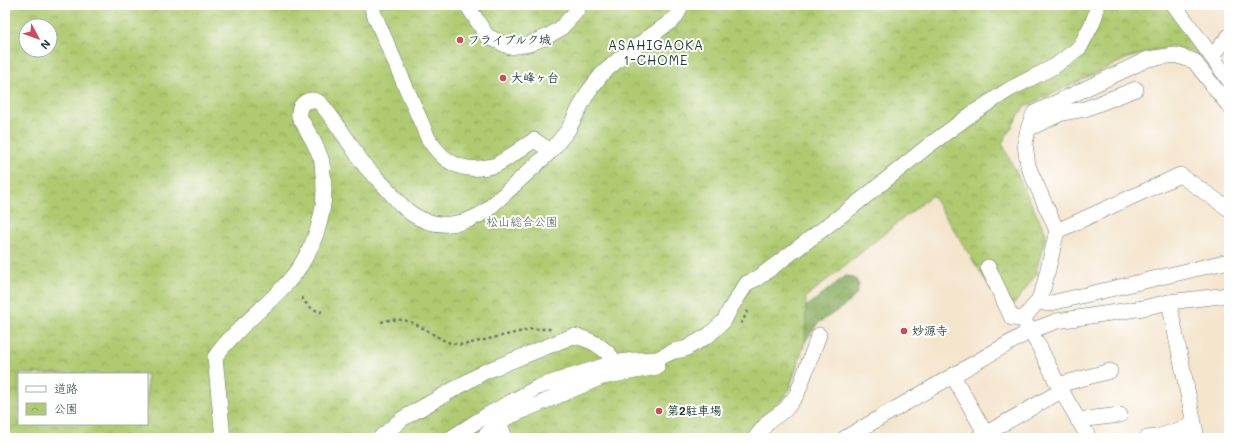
<svg xmlns="http://www.w3.org/2000/svg" width="1234" height="443" viewBox="0 0 1234 443" font-family="Mali,'Klee One',sans-serif">
	<defs>
		<pattern id="forest-crowns" width="20" height="18" patternUnits="userSpaceOnUse"><rect width="20" height="18" fill="#8bae62"/><path d="M2 6a3 3 0 1 1 6 0M12 15a3 3 0 1 1 6 0" fill="none" stroke="#718f52"/></pattern>
		<pattern id="park-crowns" width="20" height="18" patternUnits="userSpaceOnUse"><rect width="20" height="18" fill="#afca70"/><path d="M2 6a3 3 0 1 1 6 0M12 15a3 3 0 1 1 6 0" fill="none" stroke="#8ea55d"/></pattern>
	</defs>
	<rect width="100%" height="100%" fill="#fff"/>
	<filter id="ink" filterUnits="userSpaceOnUse"><feTurbulence type="fractalNoise" baseFrequency=".025" numOctaves="2"/><feDisplacementMap in="SourceGraphic" scale="8" xChannelSelector="R" yChannelSelector="G"/><feConvolveMatrix kernelMatrix="1 2 1 2 8 2 1 2 1" color-interpolation-filters="sRGB"/></filter>
	<filter id="wash" filterUnits="userSpaceOnUse"><feTurbulence type="fractalNoise" baseFrequency=".012" numOctaves="4" result="noise"/><feDisplacementMap in="SourceGraphic" scale="16" xChannelSelector="R" yChannelSelector="G"/><feGaussianBlur stdDeviation="0.9" result="paint"/><feColorMatrix in="noise" values="0 0 0 0 0 0 0 0 0 0 0 0 0 0 0 0 0 1.4 0 .05"/><feComposite in="paint" operator="in"/></filter>
	<g filter="url(#wash)">
		<rect width="100%" height="100%" fill="#f4e5cd"/>
		<polygon fill="url(#forest-crowns)" stroke="#55764b" points="845,276 854,277 859,285 856,295 844,306 817,324 805,342 789,389 777,406 762,416 741,438 700,438 806,307"/>
		<path fill="url(#park-crowns)" stroke="#678452" fill-rule="evenodd" d="M5,5H1168L1202,57L1173,46L1128,58L1024,107L1002,143L1046,234L1035,276L1016,302L1004,310L932,195L806,297L805,342L789,389L777,406L762,416L741,438H5ZM26,26H50V50H26ZM19,374H147V424H19Z"/>
	</g>
	<g filter="url(#ink)">
		<g fill="none" stroke-linecap="round" stroke-linejoin="round">
			<defs>
				<g id="minor">
					<path d="M371,5L374,14L428,138C440,158 456,171 480,168C485,167 491,167 496,165C509,158 522,148 534,140L551,151"/>
					<polyline points="467,5 487,36 510,47 529,44 546,37 560,29 575,13 580,5"/>
					<polyline points="1174,5 1229,80"/>
					<polyline points="1212,56 1229,36"/>
					<polyline points="1028,129 1062,113 1085,109 1136,89"/>
					<polyline points="1057,231 1180,175 1229,209"/>
					<polyline points="988,267 1012,318 1023,319"/>
					<polyline points="1038,301 1047,304 1229,261"/>
					<polyline points="1169,302 1197,438"/>
					<polyline points="953,376 988,438"/>
					<polyline points="1058,385 1110,371"/>
					<polyline points="1078,420 1120,415"/>
					<polyline points="499,421 505,438"/>
					<path d="M223,438L215,357C235,329 264,309 287,283C313,254 328,213 323,174C322,168 323,161 320,156C315,142 306,129 299,116C298,103 309,96 320,103C337,122 350,145 365,166C372,174 381,182 388,190C396,199 403,208 412,214C436,230 465,226 487,210L551,151L568,130L588,92L602,74L619,59L674,19L679,11L681,5"/>
					<path d="M380,438L402,419L484,372L573,336C591,339 605,347 615,362L613,363"/>
					<polyline points="451,438 487,415 538,387 613,363 635,360 657,359 674,351 685,349 709,335 724,321 730,309 747,283 758,278 851,208 928,146 973,113 1010,89 1055,66 1080,47 1092,24 1096,13 1096,5"/>
					<polyline points="483,438 499,421 602,377 657,367"/>
					<polyline points="755,438 769,421 786,409 797,394 819,335"/>
					<polyline points="845,438 1030,331 1057,321 1143,308 1169,302 1229,295"/>
					<polyline points="978,438 1061,391"/>
					<polyline points="1089,438 1058,385 1040,348 1023,319 1038,301 1044,286 1057,231 1028,166 1025,144 1028,129 1034,113 1148,59 1175,55 1194,61 1229,106"/>
					<polyline points="1147,438 1157,437 1194,425"/>
				</g>
			</defs>
			<use href="#minor" stroke="#6a786a" stroke-width="16"/>
			<g stroke="#6a786a" stroke-width="2.5" stroke-dasharray="3 3" stroke-linecap="butt">
				<path d="M302,297C306,306 313,310 322,312"/>
				<path d="M381,322C422,310 434,349 467,344L532,329H551"/>
				<polyline points="741,324 748,311"/>
			</g>
			<use href="#minor" stroke="#fff" stroke-width="15"/>
		</g>
	</g>
	<g fill="#d1495b" stroke="#fff" stroke-width="1.5">
		<circle cx="460" cy="40" r="4"/>
		<circle cx="503" cy="78" r="4"/>
		<circle cx="904" cy="331" r="4"/>
		<circle cx="659" cy="411" r="4"/>
	</g>
	<g text-anchor="middle" stroke-width="4" stroke-linejoin="round" paint-order="stroke">
		<g font-size="12" font-weight="bold" fill="#1f3d34" stroke="#fff" text-anchor="start">
			<text x="468" y="44">フライブルク城</text>
			<text x="511" y="82">大峰ヶ台</text>
			<text x="912" y="335">妙源寺</text>
			<text x="667" y="415">第2駐車場</text>
		</g>
		<g font-size="12" fill="#436043" stroke="#fff">
			<text x="522" y="226">松山総合公園</text>
		</g>
		<g font-size="13" letter-spacing="1" fill="#1f3d34" stroke="#fff">
			<text x="656" y="50">ASAHIGAOKA<tspan x="656" dy="15">1-CHOME</tspan></text>
		</g>
	</g>
	<rect width="1234" height="443" fill="none" stroke="#fff" stroke-width="20"/>
	<rect x="18" y="373" width="130" height="52" fill="#ffffff" stroke="#a5b1ae"/>
	<rect x="26" y="386" width="20" height="6" fill="#ffffff" stroke="#a5b1ae"/>
	<text x="54" y="393" font-size="12" fill="#1f3d34">道路</text>
	<rect x="26" y="403" width="20" height="12" fill="url(#park-crowns)" stroke="#a5b1ae"/>
	<text x="54" y="413" font-size="12" fill="#1f3d34">公園</text>
	<g transform="translate(38 38) rotate(131)"><circle r="19" fill="#ffffff" stroke="#a5b1ae"/>
	<path d="M0-3L7 15L0 10L-7 15Z" fill="#d1495b"/>
	<text y="-6" font-size="11" font-weight="bold" text-anchor="middle" fill="#1f3d34">N</text>
	</g>
</svg>
